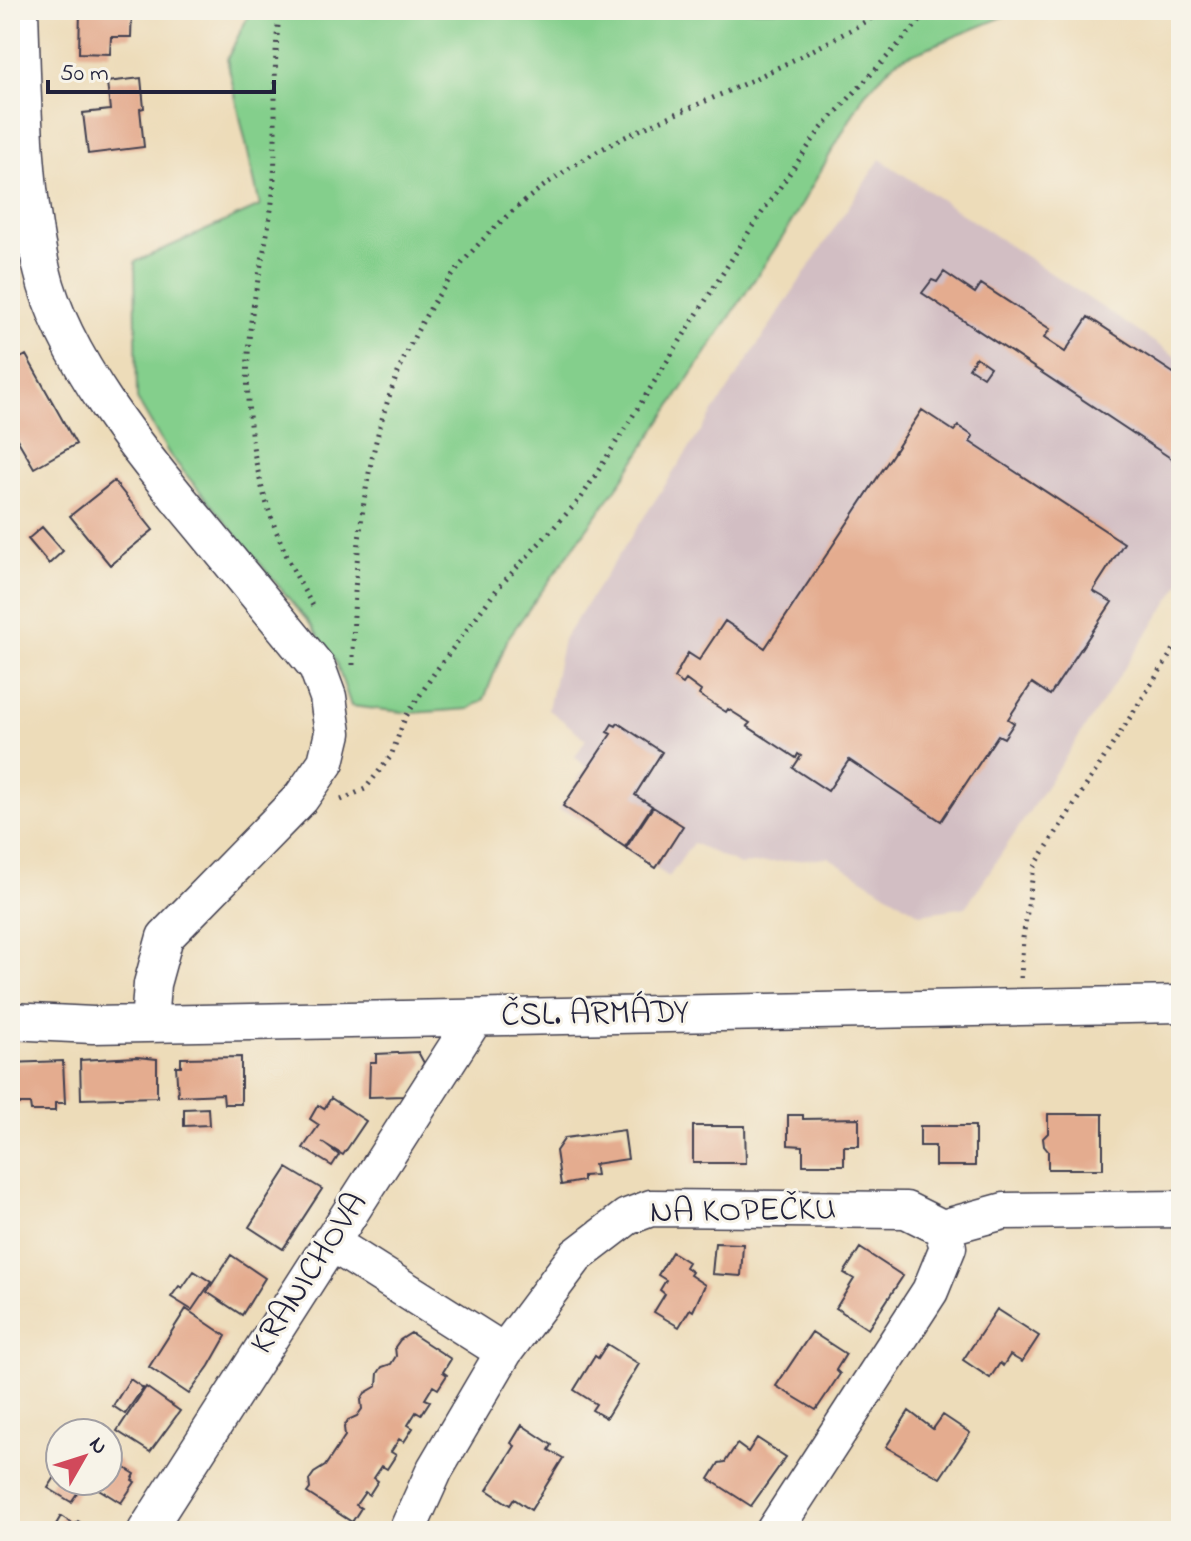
<svg xmlns="http://www.w3.org/2000/svg" width="1191" height="1541" viewBox="0 0 1191 1541" font-family="'Indie Flower',sans-serif">
  <rect width="100%" height="100%" fill="#f7f3e8"/>
  <filter id="ink" filterUnits="userSpaceOnUse"><feTurbulence type="fractalNoise" baseFrequency=".0125" numOctaves="2"/><feDisplacementMap in="SourceGraphic" scale="16" xChannelSelector="R" yChannelSelector="G"/><feConvolveMatrix kernelMatrix="1 2 1 2 8 2 1 2 1" color-interpolation-filters="sRGB"/></filter>
  <filter id="wash" filterUnits="userSpaceOnUse"><feTurbulence type="fractalNoise" baseFrequency=".006" numOctaves="4" result="noise"/><feDisplacementMap in="SourceGraphic" scale="32" xChannelSelector="R" yChannelSelector="G"/><feGaussianBlur stdDeviation="1.8" result="paint"/><feColorMatrix in="noise" values="0 0 0 0 0 0 0 0 0 0 0 0 0 0 0 0 0 1.4 0 .05"/><feComposite in="paint" operator="in"/></filter>
  <g filter="url(#wash)">
    <rect width="100%" height="100%" fill="#eddcb9"/>
    <path fill="#d2bec3" d="M 880,159 L 1181,360 L 1181,583 L 966,907 L 920,914 L 828,857 L 740,865 L 693,843 L 669,877 L 573,814 L 559,810 L 586,767 L 575,757 L 586,739 L 548,709 L 563,640 Z"/>
    <path fill="#84cf8c" stroke="#537864" stroke-width="2" d="M 251,10 L 1014,10 L 1008,15 L 897,60 L 865,93 L 784,235 L 622,480 L 508,638 L 484,699 L 469,709 L 411,713 L 351,706 L 336,662 L 311,625 L 169,454 L 137,399 L 135,262 L 260,206 L 227,59 Z"/>
    <g id="blocks">
      <path fill="#e4ac8f" d="M 80,10 L 132,10 L 131,37 L 111,37 L 110,54 L 79,53 Z
        M 141,78 L 144,108 L 140,109 L 144,147 L 88,154 L 83,113 L 110,110 L 107,82 Z
        M 944,272 L 975,293 L 981,284 L 1050,329 L 1044,338 L 1065,352 L 1088,317 L 1181,378 L 1181,465 L 922,293 L 932,280 L 937,282 Z
        M 26,355 L 76,444 L 34,468 L 10,427 L 10,364 Z
        M 976,357 L 990,367 L 983,377 L 969,368 Z
        M 922,410 L 954,431 L 958,426 L 973,436 L 970,442 L 1124,543 L 1093,591 L 1112,602 L 1050,695 L 1032,683 L 1008,719 L 1014,723 L 1004,738 L 998,735 L 941,821 L 849,760 L 828,791 L 793,768 L 801,756 L 798,754 L 796,758 L 747,726 L 750,723 L 728,709 L 726,712 L 699,695 L 701,691 L 686,680 L 683,684 L 674,678 L 688,653 L 699,660 L 725,621 L 765,648 Z
        M 114,481 L 153,530 L 110,565 L 70,516 Z
        M 42,527 L 63,551 L 49,564 L 28,539 Z
        M 618,723 L 662,752 L 635,795 L 652,806 L 625,847 L 563,806 L 611,734 L 607,732 L 612,724 L 616,726 Z
        M 653,807 L 683,826 L 656,868 L 626,848 Z
        M 418,1052 L 424,1063 L 404,1096 L 369,1097 L 370,1062 L 376,1062 L 376,1054 Z
        M 137,1057 L 157,1059 L 157,1097 L 81,1099 L 80,1060 Z
        M 241,1057 L 241,1104 L 224,1104 L 223,1094 L 178,1096 L 176,1066 L 181,1066 L 181,1058 Z
        M 63,1061 L 65,1103 L 55,1103 L 55,1111 L 31,1111 L 30,1104 L 10,1104 L 10,1063 Z
        M 331,1098 L 366,1121 L 343,1155 L 322,1142 L 339,1155 L 332,1166 L 303,1148 L 319,1125 L 310,1119 L 318,1105 L 324,1109 Z
        M 208,1108 L 209,1125 L 184,1126 L 184,1109 Z
        M 1048,1114 L 1103,1114 L 1103,1169 L 1048,1169 L 1048,1151 L 1044,1146 L 1043,1138 L 1048,1133 Z
        M 788,1115 L 803,1115 L 803,1119 L 859,1118 L 859,1146 L 844,1146 L 844,1165 L 803,1165 L 803,1146 L 788,1145 Z
        M 693,1126 L 745,1126 L 746,1163 L 693,1163 Z
        M 920,1126 L 975,1126 L 975,1166 L 935,1166 L 935,1146 L 920,1146 Z
        M 624,1130 L 628,1159 L 594,1164 L 596,1175 L 583,1176 L 583,1181 L 561,1185 L 556,1151 L 565,1138 Z
        M 287,1168 L 322,1189 L 283,1249 L 249,1227 Z
        M 715,1243 L 743,1244 L 741,1276 L 712,1274 Z
        M 860,1248 L 903,1276 L 868,1329 L 836,1308 L 854,1279 L 844,1273 Z
        M 672,1252 L 688,1262 L 685,1267 L 692,1272 L 690,1275 L 705,1285 L 693,1311 L 690,1309 L 679,1327 L 654,1312 L 665,1294 L 660,1290 L 666,1280 L 658,1275 Z
        M 231,1255 L 265,1278 L 242,1315 L 207,1292 Z
        M 194,1271 L 211,1282 L 192,1310 L 171,1297 L 179,1286 L 182,1288 Z
        M 186,1309 L 226,1336 L 209,1366 L 189,1394 L 149,1367 Z
        M 997,1309 L 1039,1336 L 1022,1362 L 1010,1355 L 1003,1366 L 1000,1363 L 990,1378 L 963,1360 Z
        M 812,1332 L 846,1354 L 836,1370 L 840,1374 L 816,1410 L 776,1386 Z
        M 411,1333 L 451,1359 L 443,1372 L 447,1375 L 438,1389 L 433,1386 L 425,1399 L 430,1401 L 421,1415 L 416,1412 L 408,1425 L 413,1428 L 404,1442 L 399,1439 L 391,1452 L 396,1455 L 387,1469 L 382,1466 L 374,1478 L 378,1481 L 369,1495 L 365,1492 L 356,1505 L 361,1508 L 352,1522 L 307,1493 L 310,1489 L 309,1480 L 314,1473 L 325,1466 L 345,1436 L 344,1427 L 348,1420 L 357,1416 L 362,1409 L 361,1400 L 365,1393 L 377,1386 L 378,1373 L 382,1367 L 391,1364 L 396,1356 L 395,1347 L 400,1340 Z
        M 607,1344 L 639,1364 L 606,1418 L 592,1410 L 596,1404 L 574,1390 L 595,1356 L 598,1358 Z
        M 130,1379 L 143,1388 L 125,1414 L 113,1406 Z
        M 146,1387 L 180,1411 L 150,1452 L 117,1431 Z
        M 909,1411 L 933,1429 L 943,1415 L 970,1433 L 940,1478 L 886,1447 Z
        M 522,1425 L 552,1445 L 549,1450 L 563,1458 L 531,1510 L 514,1499 L 510,1505 L 487,1490 L 515,1446 L 511,1443 Z
        M 757,1438 L 786,1457 L 751,1506 L 709,1479 L 719,1463 L 725,1462 L 737,1444 L 748,1452 Z
        M 112,1459 L 119,1460 L 122,1466 L 135,1474 L 132,1480 L 135,1482 L 121,1503 L 86,1481 L 108,1481 L 108,1463 Z
        M 57,1474 L 60,1481 L 69,1481 L 80,1489 L 71,1502 L 48,1488 Z
        M 61,1516 L 75,1525 L 78,1521 L 90,1529 L 88,1531 L 52,1531 Z"/>
    </g>
  </g>
  <g filter="url(#ink)">
    <use href="#blocks" fill-opacity="0" stroke="#403e4e" stroke-width="2"/>
    <g fill="none" stroke-linecap="round" stroke-linejoin="round">
      <g stroke="#403e4e" stroke-width="39">
        <path id="street" d="M 20,10 C 23,97 23,185 42,270 C 62,358 144,458 201,526 C 240,573 278,620 317,667 L 328,697 L 333,733 L 326,762 L 301,798 L 165,937 L 152,984 L 149,1024
          M 10,1021 L 93,1025 L 1181,1004
          M 942,1228 L 1004,1211 L 1181,1209
          M 330,1242 L 504,1352
          M 146,1531 L 475,1018
          M 407,1531 L 435,1469 L 504,1352 L 576,1256 L 627,1217 L 651,1208 L 906,1210 L 942,1228 L 948,1247 L 930,1291 L 774,1531"/>
      </g>
      <path stroke="#403e4e" stroke-width="5" stroke-dasharray="2 6" stroke-linecap="butt" d="M 280,10 C 271,70 278,133 273,193 C 269,234 258,273 252,314 C 237,419 259,515 313,606
        M 353,665 C 354,453 391,275 586,158 C 638,127 696,107 750,81 C 796,59 842,36 885,10
        M 341,800 L 365,789 L 391,756 L 405,718 L 435,672 L 498,588 L 581,498 L 752,227 L 820,130 L 930,10
        M 1021,978 L 1023,938 L 1034,867 L 1181,638"/>
      <use href="#street" stroke="#fff" stroke-width="36"/>
    </g>
  </g>
  <g text-anchor="middle" dominant-baseline="central" stroke-width="6" stroke-linejoin="round" paint-order="stroke">
    <g font-size="34" fill="#22223b" stroke="#f7f3e8">
      <text transform="translate(595 1015) rotate(-1)">ČSL. ARMÁDY</text>
      <text transform="translate(743 1212) rotate(-1)">NA KOPEČKU</text>
      <text transform="translate(310 1274) rotate(-57)">KRANICHOVA</text>
    </g>
  </g>
  <rect width="1191" height="1541" fill="none" stroke="#f7f3e8" stroke-width="40"/>
  <g transform="translate(84 1457) rotate(51)"><circle r="38" fill="#f7f3e8" stroke="#a29fa3" stroke-width="2"/>
  <path d="M0-6L14 30L0 20L-14 30Z" fill="#d1495b"/>
  <text y="-12" font-size="22" font-weight="bold" text-anchor="middle" fill="#22223b">N</text>
  </g>
  <path d="M48 80v12h226v-12" fill="none" stroke="#22223b" stroke-width="4"/>
  <text x="60" y="80" font-size="24" fill="#22223b" stroke="#f7f3e8" stroke-width="6" paint-order="stroke">50 m</text>
</svg>
